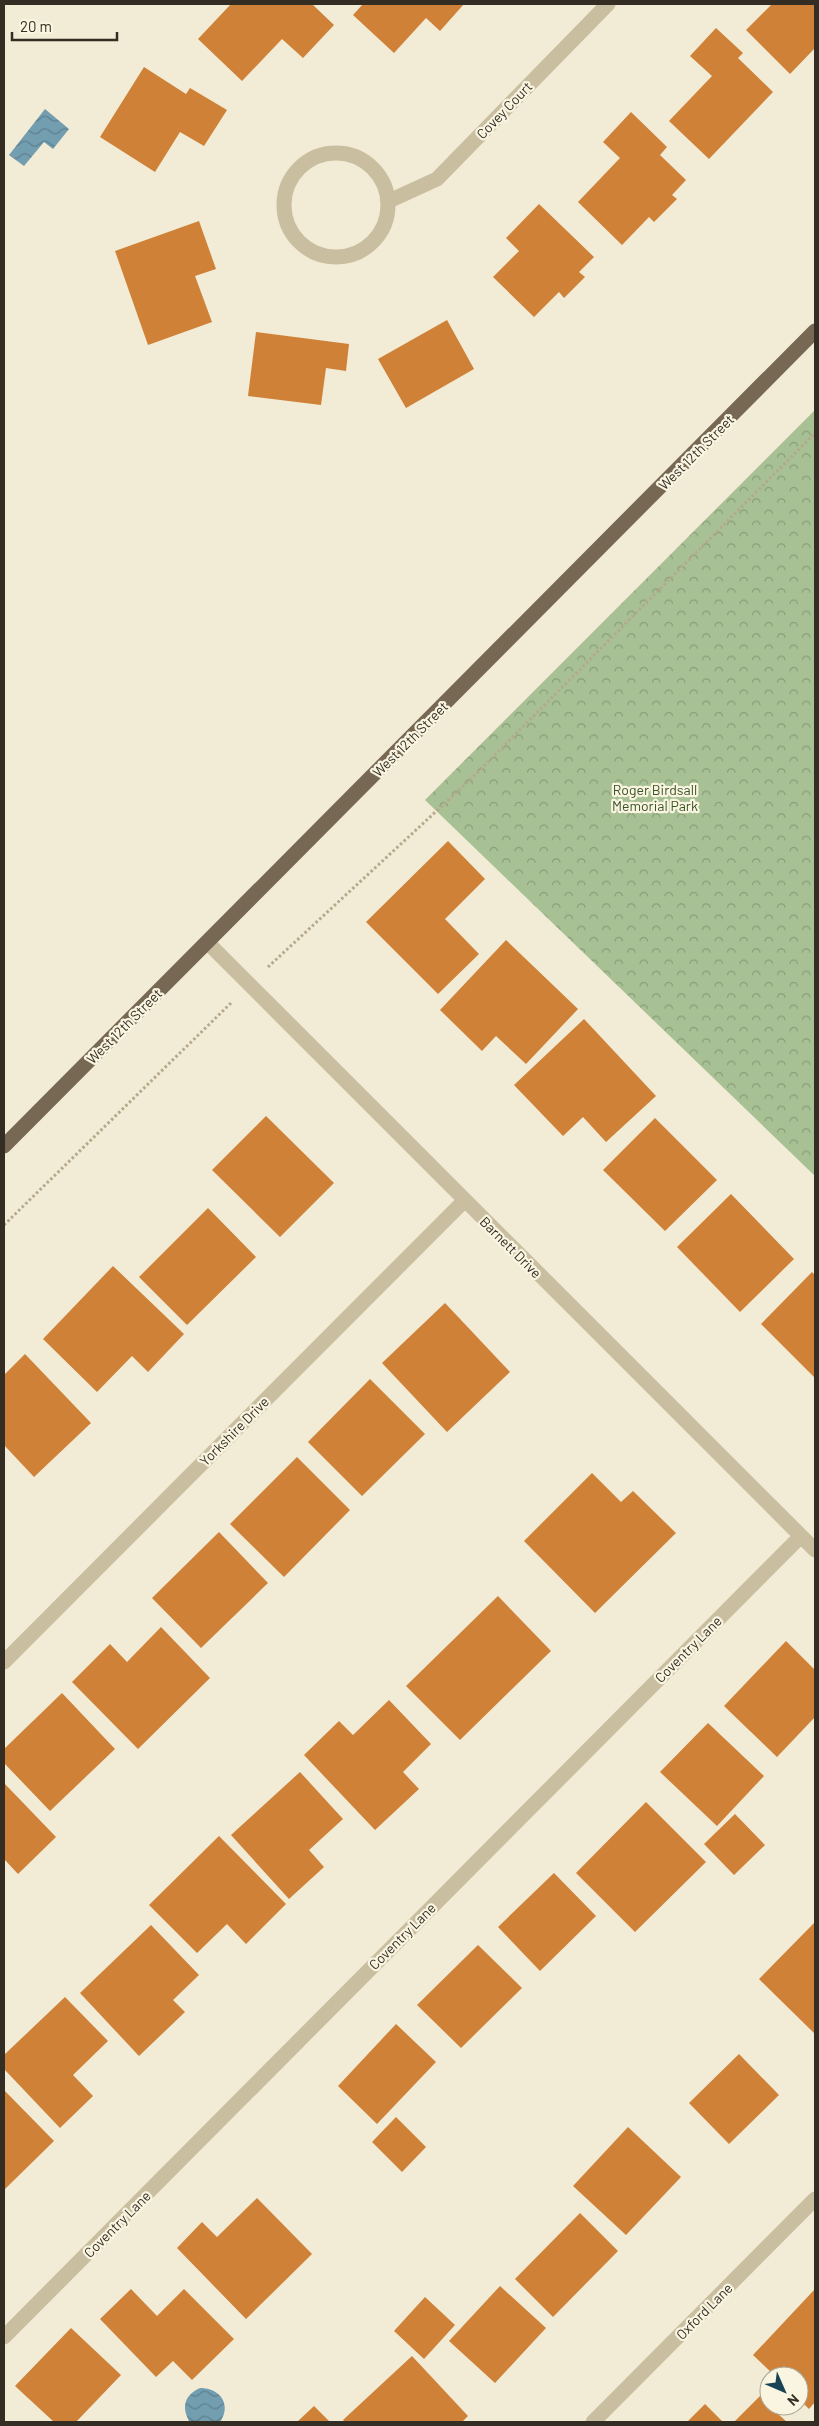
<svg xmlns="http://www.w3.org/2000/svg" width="819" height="2426" viewBox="0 0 819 2426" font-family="Barlow,sans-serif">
  <defs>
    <pattern id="park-crowns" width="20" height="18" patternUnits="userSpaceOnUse" patternTransform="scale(1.25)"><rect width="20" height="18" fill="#a7c194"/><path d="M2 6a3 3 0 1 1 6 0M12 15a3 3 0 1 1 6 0" fill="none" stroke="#899d79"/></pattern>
    <pattern id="water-waves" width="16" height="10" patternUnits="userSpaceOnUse" patternTransform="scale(1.25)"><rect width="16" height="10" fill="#729eb0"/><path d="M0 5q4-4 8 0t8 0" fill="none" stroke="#5e818f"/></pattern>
  </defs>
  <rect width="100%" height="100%" fill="#f2ebd5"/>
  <path fill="url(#park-crowns)" d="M 815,410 L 815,1176 L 425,800 Z"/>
  <path fill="url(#water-waves)" d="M 45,109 L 69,129 L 53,149 L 44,142 L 24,166 L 9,155 Z
    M 200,2388 C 220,2388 232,2404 220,2422 L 189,2421 C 181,2406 185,2395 200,2388 Z"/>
  <path fill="#ce8137" d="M 231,4 L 312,4 L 334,25 L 303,58 L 282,39 L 242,81 L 198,39 Z
    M 363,4 L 464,4 L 440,31 L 426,18 L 394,53 L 353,15 Z
    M 772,4 L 815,4 L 815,48 L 790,74 L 746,30 Z
    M 716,28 L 743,53 L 738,58 L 773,92 L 709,159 L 669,121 L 712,76 L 690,56 Z
    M 144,67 L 186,94 L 190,88 L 227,110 L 204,146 L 180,132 L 155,172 L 100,137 Z
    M 631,112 L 667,147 L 660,155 L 686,180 L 672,195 L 677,199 L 654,222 L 649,217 L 622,245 L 578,202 L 620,158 L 603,142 Z
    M 539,204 L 594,257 L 579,272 L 585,277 L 564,298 L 559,292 L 534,317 L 493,277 L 519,251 L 506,238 Z
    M 199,221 L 216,269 L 195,276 L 212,322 L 148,345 L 115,251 Z
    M 447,320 L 474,369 L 406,408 L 378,359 Z
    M 256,332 L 349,344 L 346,371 L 326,368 L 321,405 L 248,396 Z
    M 448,841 L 485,879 L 445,919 L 479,954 L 438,994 L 366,922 Z
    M 506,940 L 578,1009 L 526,1064 L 496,1036 L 482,1051 L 440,1010 Z
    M 584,1019 L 656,1096 L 606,1142 L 583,1117 L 563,1136 L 514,1085 Z
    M 266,1116 L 334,1183 L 280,1237 L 212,1170 Z
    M 655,1118 L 717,1180 L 665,1231 L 603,1170 Z
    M 731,1194 L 794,1259 L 740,1312 L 677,1247 Z
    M 208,1208 L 256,1257 L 187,1325 L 139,1277 Z
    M 113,1266 L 184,1334 L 148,1372 L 132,1356 L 97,1392 L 43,1339 Z
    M 812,1272 L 815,1275 L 815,1378 L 761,1324 Z
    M 445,1303 L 510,1372 L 447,1432 L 382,1363 Z
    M 25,1354 L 91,1423 L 34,1477 L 4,1445 L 4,1375 Z
    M 370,1379 L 425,1434 L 362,1496 L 308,1442 Z
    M 297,1457 L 350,1510 L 284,1577 L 230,1524 Z
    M 592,1473 L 621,1502 L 633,1491 L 676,1533 L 595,1613 L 524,1541 Z
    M 219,1532 L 268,1583 L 201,1648 L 152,1598 Z
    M 498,1596 L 551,1651 L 460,1740 L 406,1686 Z
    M 161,1627 L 210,1678 L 138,1749 L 72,1682 L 110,1644 L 127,1662 Z
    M 786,1641 L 815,1670 L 815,1717 L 777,1757 L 724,1706 Z
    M 62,1693 L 115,1749 L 50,1811 L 4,1763 L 4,1749 Z
    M 389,1700 L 431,1744 L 403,1772 L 419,1789 L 375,1830 L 304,1755 L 339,1721 L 353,1735 Z
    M 708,1723 L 764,1776 L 717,1826 L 660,1772 Z
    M 300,1772 L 343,1819 L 309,1850 L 324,1867 L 289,1899 L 231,1835 Z
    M 4,1783 L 56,1837 L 18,1874 L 4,1859 Z
    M 646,1802 L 706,1862 L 635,1932 L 576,1873 Z
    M 735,1814 L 765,1845 L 734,1875 L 704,1844 Z
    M 219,1836 L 286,1904 L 246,1944 L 227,1924 L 197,1953 L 149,1905 Z
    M 554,1873 L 596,1916 L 540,1971 L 498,1927 Z
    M 815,1922 L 815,2034 L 759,1979 Z
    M 151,1925 L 199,1975 L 173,2000 L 185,2012 L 139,2056 L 80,1993 Z
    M 478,1945 L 522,1988 L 461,2048 L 417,2005 Z
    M 65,1997 L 108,2041 L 73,2075 L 93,2096 L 60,2128 L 4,2069 L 4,2055 Z
    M 396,2024 L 436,2062 L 377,2124 L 338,2086 Z
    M 739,2054 L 779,2095 L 729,2144 L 689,2103 Z
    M 4,2090 L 54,2141 L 4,2190 Z
    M 396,2117 L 426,2147 L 402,2172 L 372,2142 Z
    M 628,2127 L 681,2177 L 626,2235 L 573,2186 Z
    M 257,2198 L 312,2254 L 246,2319 L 177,2248 L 202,2222 L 217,2237 Z
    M 580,2213 L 618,2251 L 553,2317 L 515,2279 Z
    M 500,2286 L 546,2328 L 495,2383 L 449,2341 Z
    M 131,2289 L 157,2316 L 184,2289 L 234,2339 L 192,2380 L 173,2361 L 156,2377 L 100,2319 Z
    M 815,2289 L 815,2402 L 809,2409 L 799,2399 L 799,2376 L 775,2376 L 753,2355 Z
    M 425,2297 L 455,2325 L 424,2359 L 394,2331 Z
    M 71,2328 L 121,2375 L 76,2422 L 54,2422 L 15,2386 Z
    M 412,2356 L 468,2416 L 462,2422 L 345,2422 L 343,2420 Z
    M 761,2395 L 769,2406 L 787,2422 L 734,2422 Z
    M 705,2404 L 723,2422 L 687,2422 Z
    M 314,2406 L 330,2422 L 297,2422 Z"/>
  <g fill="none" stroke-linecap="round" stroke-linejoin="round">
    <path stroke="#b6a88b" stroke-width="3" stroke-dasharray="2.5 2.5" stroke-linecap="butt" d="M 268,967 L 470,780 L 815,433
      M 4,1225 L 231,1003"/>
    <path stroke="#cabea1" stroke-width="15" d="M284 205a52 52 0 1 1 104 0a52 52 0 1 1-104 0Z
      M 389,201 L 437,179 L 608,4
      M 208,943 L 815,1550
      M 4,1662 L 464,1201
      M 4,2337 L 801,1536
      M 593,2422 L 815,2199"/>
    <path stroke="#776854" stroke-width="15" d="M 4,1146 L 815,331"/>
  </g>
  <g text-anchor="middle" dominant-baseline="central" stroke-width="4.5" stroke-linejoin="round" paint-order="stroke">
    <g font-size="14" fill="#342d24" stroke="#faf5e1">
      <text transform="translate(504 110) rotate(-46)">Covey Court</text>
      <text transform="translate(696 452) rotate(-45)">West 12th Street</text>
      <text transform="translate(410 739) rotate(-45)">West 12th Street</text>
      <text transform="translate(124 1026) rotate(-45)">West 12th Street</text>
      <text transform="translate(511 1247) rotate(45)">Barnett Drive</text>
      <text transform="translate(234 1431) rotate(-45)">Yorkshire Drive</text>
      <text transform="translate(688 1649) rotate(-45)">Coventry Lane</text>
      <text transform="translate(402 1936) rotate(-45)">Coventry Lane</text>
      <text transform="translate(117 2224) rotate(-45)">Coventry Lane</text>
      <text transform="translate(704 2311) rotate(-45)">Oxford Lane</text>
    </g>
    <g font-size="14" fill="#385326" stroke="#faf5e1">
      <text x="655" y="789">Roger Birdsall<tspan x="655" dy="16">Memorial Park</tspan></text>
    </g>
  </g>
  <rect width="819" height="2426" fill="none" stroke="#342d24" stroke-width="10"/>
  <g transform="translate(784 2391) rotate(135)"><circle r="24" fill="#faf5e1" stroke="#aba595"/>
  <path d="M0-4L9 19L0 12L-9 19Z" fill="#184357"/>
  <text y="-8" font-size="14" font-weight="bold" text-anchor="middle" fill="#342d24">N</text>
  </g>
  <path d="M12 32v8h105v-8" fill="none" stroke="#342d24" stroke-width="2.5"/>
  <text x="20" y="32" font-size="15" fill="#342d24" stroke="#faf5e1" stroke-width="4" paint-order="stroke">20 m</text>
</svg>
